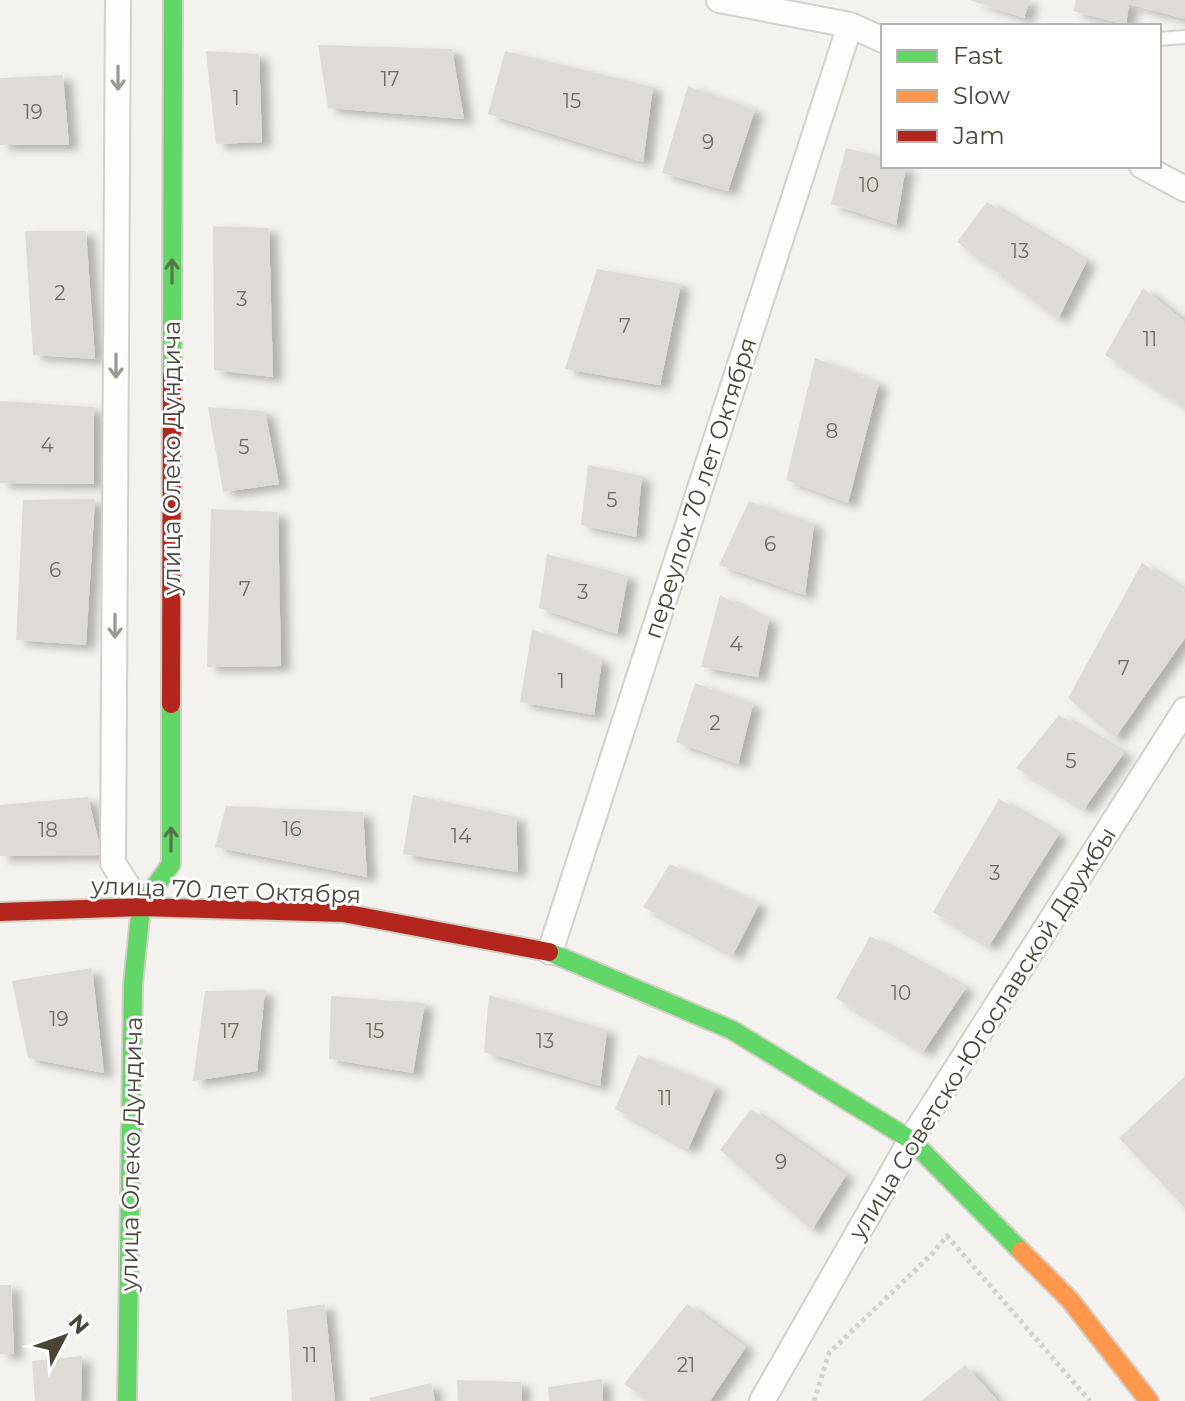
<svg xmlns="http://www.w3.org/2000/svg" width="1185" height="1401" viewBox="0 0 1185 1401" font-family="Montserrat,sans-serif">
  <defs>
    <filter id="shadow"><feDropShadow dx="9" dy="5" stdDeviation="4" flood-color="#0004"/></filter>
  </defs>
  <rect width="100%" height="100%" fill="#f4f2ee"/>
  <path fill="#dedbd6" filter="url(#shadow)" d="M 969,0 L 1030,0 L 1024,18 Z
    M 1076,0 L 1185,0 L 1185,19 L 1129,4 L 1126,25 L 1073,11 Z
    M 318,45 L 452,49 L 464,119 L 328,108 Z
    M 206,51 L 259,54 L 262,142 L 216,144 Z
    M 505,51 L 653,87 L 643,162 L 488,114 Z
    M 63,75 L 69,145 L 0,145 L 0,78 Z
    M 688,86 L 755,110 L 728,191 L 662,173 Z
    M 846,148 L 883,157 L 883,166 L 906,166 L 896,225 L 831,204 Z
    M 987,202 L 1087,261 L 1058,319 L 957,242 Z
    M 213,226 L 269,228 L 273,377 L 214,370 Z
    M 25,231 L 86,231 L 95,359 L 33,355 Z
    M 597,269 L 681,284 L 660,385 L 565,369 Z
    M 1143,288 L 1185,322 L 1185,407 L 1105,355 Z
    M 815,358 L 879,383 L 848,503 L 786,480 Z
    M 0,401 L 94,407 L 94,484 L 0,483 Z
    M 208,407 L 265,411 L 279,484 L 223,492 Z
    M 588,465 L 642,476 L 636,537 L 581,525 Z
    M 95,499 L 86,645 L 16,640 L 23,500 Z
    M 749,501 L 814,524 L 805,595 L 719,565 Z
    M 211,509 L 278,512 L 281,666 L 207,667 Z
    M 547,554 L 628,576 L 617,634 L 539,608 Z
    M 1142,563 L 1185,590 L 1185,638 L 1115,738 L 1068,698 Z
    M 720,595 L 769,620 L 758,677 L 701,667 Z
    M 532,629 L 602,660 L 594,715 L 520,702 Z
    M 695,683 L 753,704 L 738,764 L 676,742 Z
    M 1059,715 L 1124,753 L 1084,809 L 1016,768 Z
    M 413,795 L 516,817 L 518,872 L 403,854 Z
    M 88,797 L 102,855 L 0,856 L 0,805 Z
    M 999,799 L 1059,834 L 989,946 L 933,912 Z
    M 226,806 L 363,812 L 367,877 L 215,847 Z
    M 670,864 L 759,904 L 733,955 L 643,907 Z
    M 870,936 L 966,988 L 923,1052 L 836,998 Z
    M 92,968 L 104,1073 L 28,1058 L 12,981 Z
    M 265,990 L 257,1071 L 193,1081 L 205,991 Z
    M 489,995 L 607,1030 L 600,1086 L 484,1052 Z
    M 331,996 L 425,1003 L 413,1073 L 329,1059 Z
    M 638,1055 L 716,1087 L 688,1149 L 615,1109 Z
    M 1185,1076 L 1185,1208 L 1119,1138 Z
    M 751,1109 L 846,1175 L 812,1230 L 720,1150 Z
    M 0,1285 L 11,1285 L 14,1354 L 0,1354 Z
    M 325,1304 L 335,1401 L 292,1401 L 287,1310 Z
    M 687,1304 L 746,1347 L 710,1401 L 650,1401 L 624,1384 Z
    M 82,1356 L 81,1401 L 35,1401 L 32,1361 Z
    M 965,1365 L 998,1401 L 921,1401 Z
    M 602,1379 L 603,1401 L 549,1401 L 548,1387 Z
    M 457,1380 L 521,1382 L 522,1401 L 458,1401 Z
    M 431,1383 L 435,1401 L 370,1401 L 369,1398 Z"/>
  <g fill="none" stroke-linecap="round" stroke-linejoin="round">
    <g stroke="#d2d0cb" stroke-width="16">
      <path id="lane" d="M 1159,39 L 1185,37"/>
    </g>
    <g stroke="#d2d0cb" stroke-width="28">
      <path id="street" d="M 118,0 L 113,863 L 141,907
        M 719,0 L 850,25 L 883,40
        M 1142,166 L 1185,189
        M 550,952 L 850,25
        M 762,1401 L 911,1140 L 1185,710"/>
    </g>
    <g stroke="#d3cfc5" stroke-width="22">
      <path id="fast" d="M 172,376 L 173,0
        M 549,952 L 732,1030 L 911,1140 L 1021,1251
        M 127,1401 L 133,984 L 141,907 L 171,864 L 171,704"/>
    </g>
    <g stroke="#d3cfc5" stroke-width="22">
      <path id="slow" d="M 1021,1251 L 1070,1300 L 1149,1401"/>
    </g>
    <g stroke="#d3cfc5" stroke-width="22">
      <path id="jam" d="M 171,704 L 172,376
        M 0,912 L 141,907 L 343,913 L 549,952"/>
    </g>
    <path stroke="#d3d2cc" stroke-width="5" stroke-dasharray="4 4" stroke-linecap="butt" d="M 814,1401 L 829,1353 L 931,1255 L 947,1236 L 1090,1401"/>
    <use href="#lane" stroke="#fdfdfc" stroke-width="12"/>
    <use href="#street" stroke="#fdfdfc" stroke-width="24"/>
    <use href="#fast" stroke="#63d668" stroke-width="18"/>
    <use href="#slow" stroke="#ff974d" stroke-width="18"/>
    <use href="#jam" stroke="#b3261e" stroke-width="18"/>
  </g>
  <defs><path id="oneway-shaft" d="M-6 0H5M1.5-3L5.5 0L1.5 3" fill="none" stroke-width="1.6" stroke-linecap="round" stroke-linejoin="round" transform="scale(2)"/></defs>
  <g stroke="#9b9791">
    <use href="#oneway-shaft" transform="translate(118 78) rotate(90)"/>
    <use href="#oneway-shaft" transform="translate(116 366) rotate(90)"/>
    <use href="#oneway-shaft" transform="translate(115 626) rotate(90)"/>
  </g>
  <g stroke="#537749">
    <use href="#oneway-shaft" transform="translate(172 271) rotate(-90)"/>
    <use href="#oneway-shaft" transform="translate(171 839) rotate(-90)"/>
  </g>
  <g text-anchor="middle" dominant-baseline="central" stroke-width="6" stroke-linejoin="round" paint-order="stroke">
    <g font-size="20" fill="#706a61">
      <text x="390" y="79">17</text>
      <text x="236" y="98">1</text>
      <text x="572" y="101">15</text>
      <text x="33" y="112">19</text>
      <text x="708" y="142">9</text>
      <text x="869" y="185">10</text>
      <text x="1020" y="251">13</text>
      <text x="60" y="293">2</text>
      <text x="242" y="299">3</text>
      <text x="625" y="326">7</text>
      <text x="1150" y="339">11</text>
      <text x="832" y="431">8</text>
      <text x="47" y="445">4</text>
      <text x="244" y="447">5</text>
      <text x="612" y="500">5</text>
      <text x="770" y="544">6</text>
      <text x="55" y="570">6</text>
      <text x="245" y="589">7</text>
      <text x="583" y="592">3</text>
      <text x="736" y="644">4</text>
      <text x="1124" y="668">7</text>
      <text x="561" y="681">1</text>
      <text x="715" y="723">2</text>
      <text x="1071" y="761">5</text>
      <text x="292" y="829">16</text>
      <text x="48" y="830">18</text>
      <text x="461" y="836">14</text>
      <text x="995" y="873">3</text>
      <text x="901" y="993">10</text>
      <text x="59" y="1019">19</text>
      <text x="230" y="1031">17</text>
      <text x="375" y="1031">15</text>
      <text x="545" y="1041">13</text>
      <text x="665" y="1098">11</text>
      <text x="781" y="1162">9</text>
      <text x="310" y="1355">11</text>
      <text x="686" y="1365">21</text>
    </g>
    <g font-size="24" fill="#4b4439" stroke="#fff">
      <text transform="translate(171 458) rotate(-90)">улица Олеко Дундича</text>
      <text transform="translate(700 488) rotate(-72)">переулок 70 лет Октября</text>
      <text transform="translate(226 890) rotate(2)">улица 70 лет Октября</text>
      <text transform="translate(982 1033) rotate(-58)">улица Советско-Югославской Дружбы</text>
      <text transform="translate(131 1154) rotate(-89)">улица Олеко Дундича</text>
    </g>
  </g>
  <rect x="881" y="24" width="280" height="144" fill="#ffffff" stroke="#b7b4b0" stroke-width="2"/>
  <rect x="897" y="50" width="40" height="12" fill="#63d668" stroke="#b7b4b0" stroke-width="2"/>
  <text x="953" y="64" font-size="24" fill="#4b4439">Fast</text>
  <rect x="897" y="90" width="40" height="12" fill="#ff974d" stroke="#b7b4b0" stroke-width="2"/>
  <text x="953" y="104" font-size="24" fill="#4b4439">Slow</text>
  <rect x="897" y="130" width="40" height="12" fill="#b3261e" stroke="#b7b4b0" stroke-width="2"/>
  <text x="953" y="144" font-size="24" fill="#4b4439">Jam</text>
  <g transform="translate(64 1337) rotate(49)" stroke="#ffffff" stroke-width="6" paint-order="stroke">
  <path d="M0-6L14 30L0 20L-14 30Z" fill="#4b4439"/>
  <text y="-12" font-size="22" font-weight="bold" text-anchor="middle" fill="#4b4439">N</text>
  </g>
</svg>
